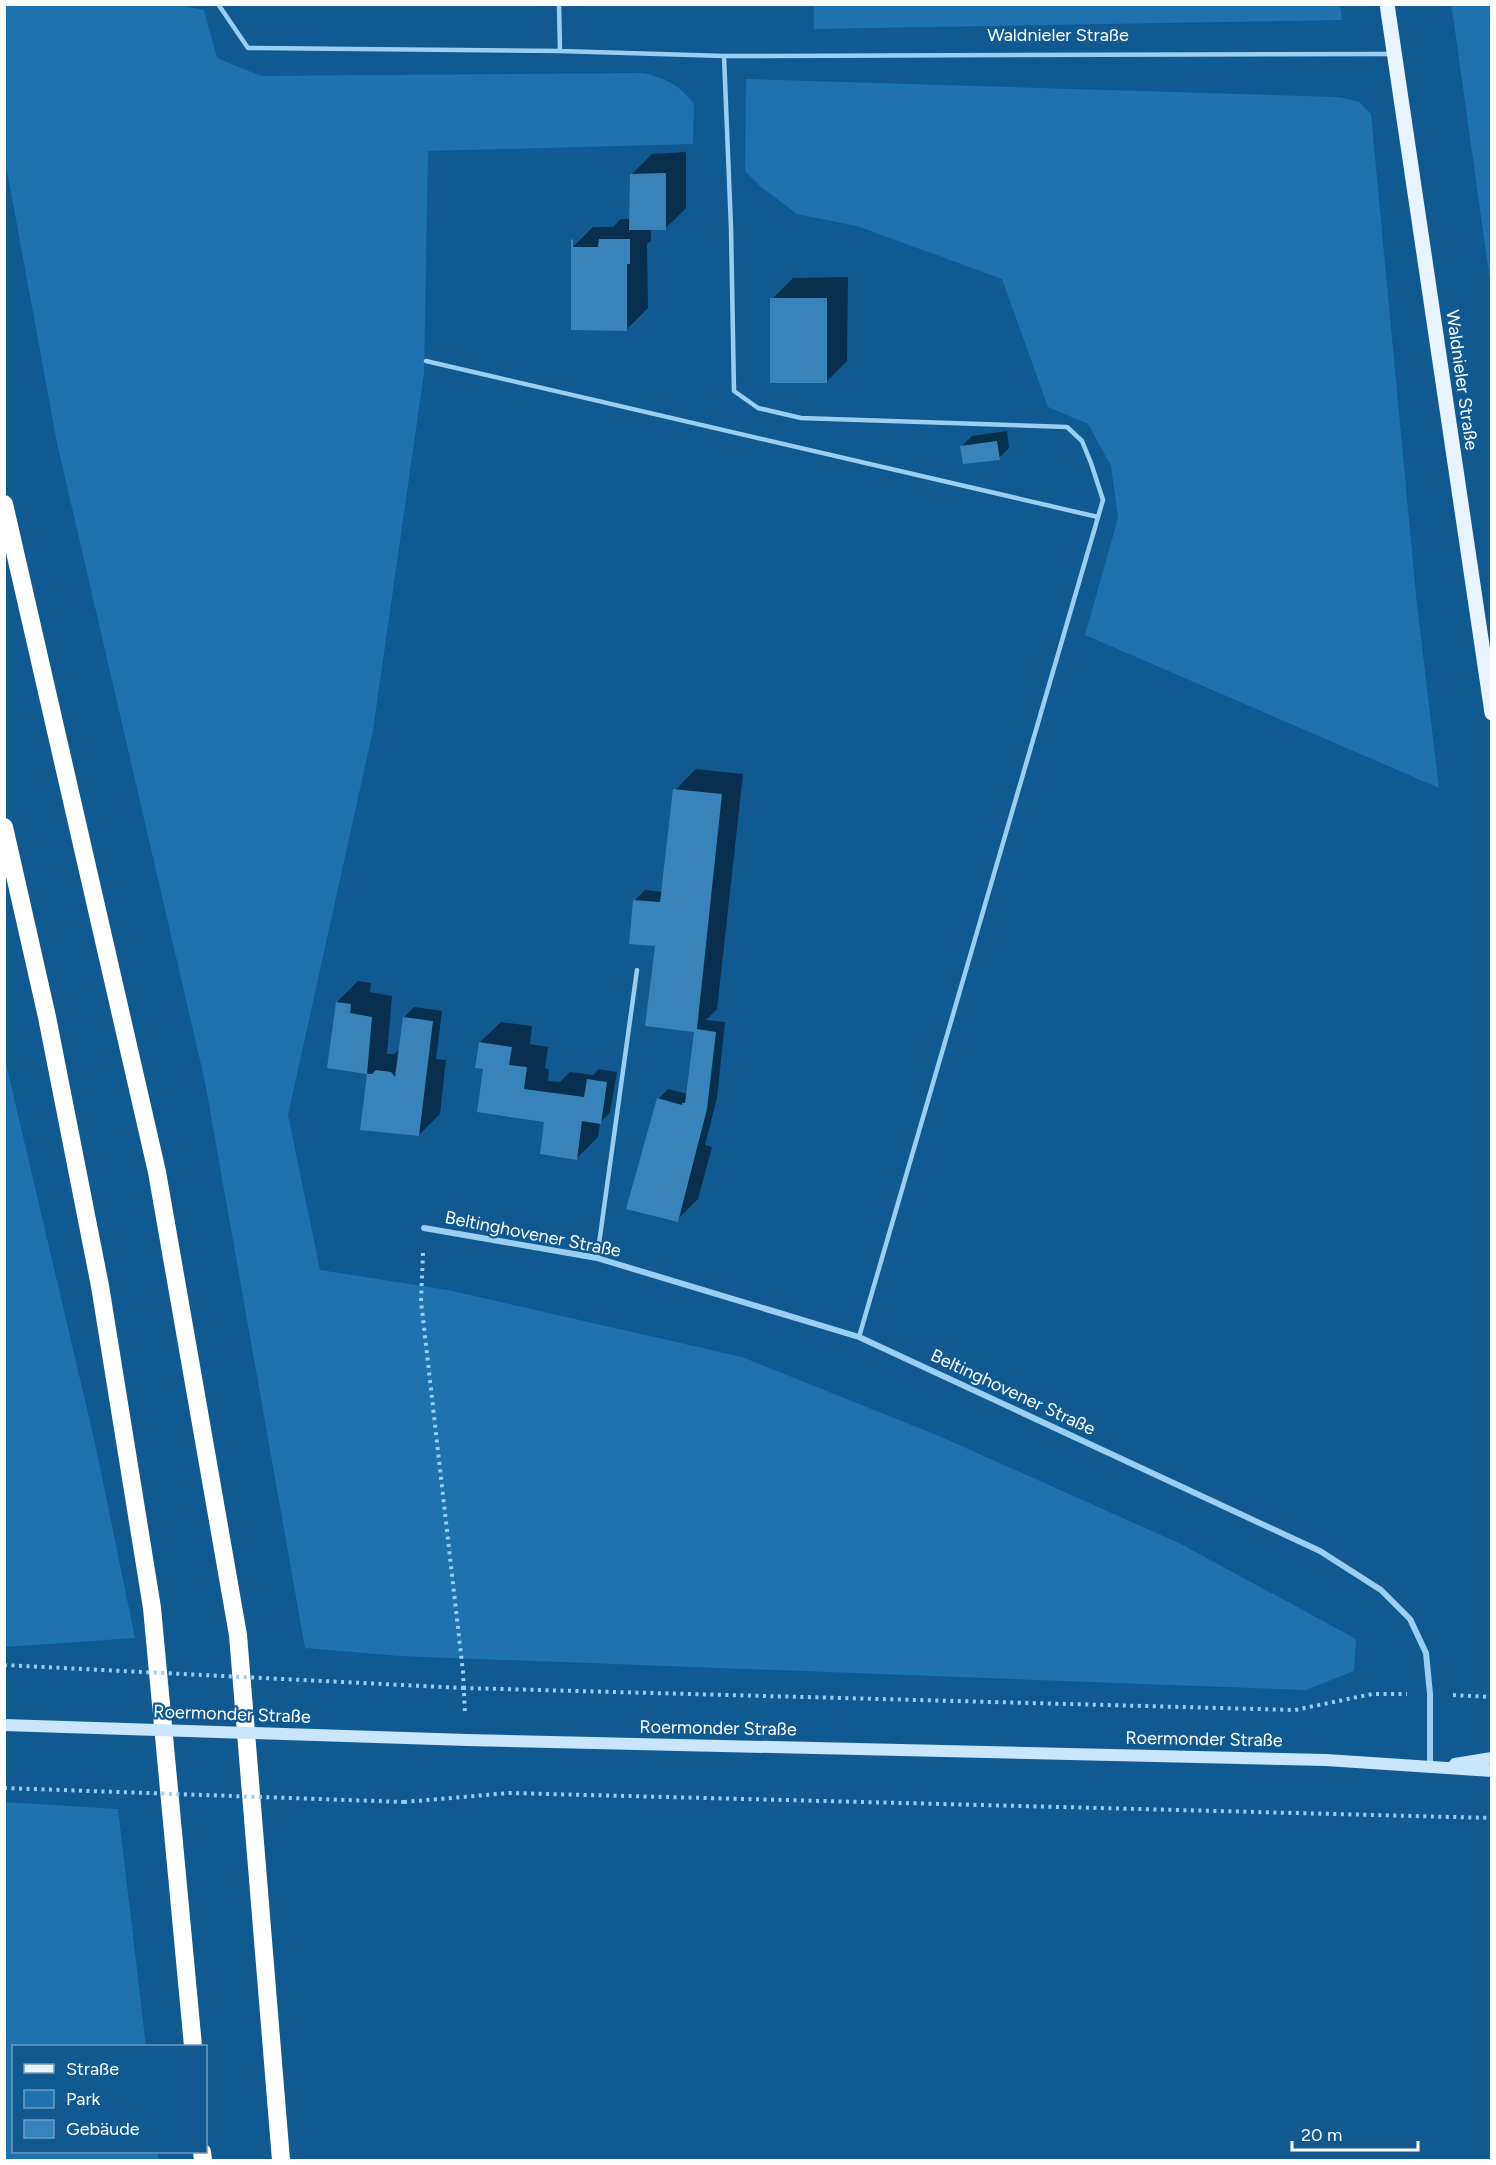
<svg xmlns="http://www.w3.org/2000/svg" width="1496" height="2165" viewBox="0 0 1496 2165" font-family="Figtree,sans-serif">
  <rect width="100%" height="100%" fill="#105991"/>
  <path fill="#1e72ae" d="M 175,4 L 204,10 L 217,58 L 261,76 L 644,73 C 668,80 678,84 694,104 L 693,144 L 428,151 L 424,373 L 373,730 L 288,1115 L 320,1270 L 448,1290 L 742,1357 L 939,1436 L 1181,1544 L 1356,1639 L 1354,1671 L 1306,1690 L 399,1656 L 305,1648 L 205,1082 L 57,443 L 5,160 L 4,5 Z
    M 1340,5 L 1342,20 L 814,29 L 814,5 Z
    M 1451,5 L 1491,5 L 1491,288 L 1452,9 Z
    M 746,79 L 1339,97 L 1359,102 L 1371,114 L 1417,605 L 1439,788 L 1085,635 L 1118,518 L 1111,466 L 1088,424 L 1048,407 L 1002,279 L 857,226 L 797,214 L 760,186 L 745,171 Z
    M 4,1055 L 95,1443 L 135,1638 L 5,1647 Z
    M 4,1802 L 118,1809 L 146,2046 L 14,2046 L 14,2152 L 158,2152 L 159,2160 L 5,2160 Z"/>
  <path fill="#0007" d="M 686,152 L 686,208 L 665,229 L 651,229 L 651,241 L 647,244 L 648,308 L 627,329 L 572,248 L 593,227 L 613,227 L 621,219 L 631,219 L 631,175 L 652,154 Z
    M 848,277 L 847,361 L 826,382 L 772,299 L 793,278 Z
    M 1007,431 L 1009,448 L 999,458 L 962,446 L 972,436 Z
    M 696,769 L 743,774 L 717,1009 L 706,1020 L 725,1022 L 717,1098 L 705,1145 L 712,1147 L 698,1199 L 677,1220 L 658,1099 L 668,1089 L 688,1094 L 695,1032 L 657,942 L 635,900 L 645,890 L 663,892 L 675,790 Z
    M 358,981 L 371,983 L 370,992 L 392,996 L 387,1054 L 394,1054 L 399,1050 L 404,1017 L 414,1007 L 442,1011 L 436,1059 L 446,1060 L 440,1114 L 419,1135 L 362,1129 L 368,1073 L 328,1067 L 337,1002 Z
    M 501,1022 L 532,1026 L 530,1044 L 548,1047 L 545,1068 L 549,1069 L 548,1081 L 560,1082 L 570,1072 L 593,1075 L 599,1069 L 617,1072 L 610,1112 L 600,1123 L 598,1137 L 577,1158 L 546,1117 L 485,1068 L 480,1042 Z"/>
  <path fill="#3883ba" d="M 666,173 L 666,230 L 629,230 L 630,174 Z
    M 573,239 L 573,247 L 598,247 L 599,239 L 630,239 L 630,264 L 627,264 L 627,331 L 571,330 L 571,240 Z
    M 770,298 L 827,298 L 827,383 L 770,383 Z
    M 997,441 L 1000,460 L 963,464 L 960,446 Z
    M 673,789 L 722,794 L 697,1029 L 716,1032 L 707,1109 L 678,1222 L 626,1209 L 657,1098 L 682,1105 L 682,1103 L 685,1103 L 694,1032 L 645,1026 L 655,946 L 629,944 L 633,900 L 660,902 Z
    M 336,1002 L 351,1004 L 350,1013 L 372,1017 L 367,1074 L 327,1068 Z
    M 403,1017 L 433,1021 L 419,1136 L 360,1130 L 367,1074 L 372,1074 L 376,1070 L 391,1072 L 395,1077 Z
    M 479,1042 L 512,1047 L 509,1065 L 527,1067 L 524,1089 L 584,1097 L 587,1079 L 607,1082 L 601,1124 L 582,1121 L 577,1160 L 540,1154 L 544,1122 L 477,1112 L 483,1069 L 475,1068 Z"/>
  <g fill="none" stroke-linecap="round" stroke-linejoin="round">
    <path stroke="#9bcef3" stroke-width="4" stroke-dasharray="3 4.5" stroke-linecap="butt" d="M 423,1253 L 421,1301 L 463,1672 L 465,1714
      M 463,1688 L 1295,1710 L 1372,1694 L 1407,1694
      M 1453,1695 L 1492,1697
      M 404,1802 L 509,1793 L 1492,1818"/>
    <path stroke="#9bcef3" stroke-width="4.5" d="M 218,4 L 248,48 L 560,51 L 724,56 L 1390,54
      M 559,4 L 560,51
      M 724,56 L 731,228 L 734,391 L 758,408 L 801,418 L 1067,427 L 1082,441 L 1091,463 L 1103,500 L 859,1337
      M 426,361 L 1098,517
      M 597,1258 L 637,970"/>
    <path stroke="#9bcef3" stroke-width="6" d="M 424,1228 L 597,1258 L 859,1337 L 1320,1551 L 1381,1590 L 1410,1619 L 1426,1653 L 1430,1694 L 1430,1768"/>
    <path stroke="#cae6fd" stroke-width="12" d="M 467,1740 L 1326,1760 L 1492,1771
      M 1455,1764 L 1492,1758"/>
    <path stroke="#e7f3ff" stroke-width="15" d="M 1387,4 L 1492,713"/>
    <path stroke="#fff" stroke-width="18" d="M 4,504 L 157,1172 L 238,1635 L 281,2160
      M 4,827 L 47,1017 L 100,1286 L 152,1608 L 193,2046
      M 202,2152 L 203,2160"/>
    <path stroke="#9bcef3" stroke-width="4" stroke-dasharray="3 4.5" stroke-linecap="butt" d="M 4,1665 L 463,1688
      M 4,1788 L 404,1802"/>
    <path stroke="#cae6fd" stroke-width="12" d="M 4,1725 L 467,1740"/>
  </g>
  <g text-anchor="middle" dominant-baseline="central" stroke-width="4.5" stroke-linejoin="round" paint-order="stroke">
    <g font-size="18" fill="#fff" stroke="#105991">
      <text x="1058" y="35">Waldnieler Straße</text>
      <text transform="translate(1462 380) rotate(82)">Waldnieler Straße</text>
      <text transform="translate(533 1234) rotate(11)">Beltinghovener Straße</text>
      <text transform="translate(1013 1392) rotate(25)">Beltinghovener Straße</text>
      <text transform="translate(232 1714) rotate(2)">Roermonder Straße</text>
      <text transform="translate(718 1728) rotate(1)">Roermonder Straße</text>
      <text transform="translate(1204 1739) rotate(1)">Roermonder Straße</text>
    </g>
  </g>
  <rect width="1496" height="2165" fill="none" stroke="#ffffff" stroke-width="12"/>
  <rect x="12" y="2045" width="195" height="108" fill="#105991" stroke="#709bbd" stroke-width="1.5"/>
  <rect x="24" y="2064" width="30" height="9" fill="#e7f3ff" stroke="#709bbd" stroke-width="1.5"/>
  <text x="66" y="2075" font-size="18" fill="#ffffff">Straße</text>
  <rect x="24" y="2090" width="30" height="18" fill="#1e72ae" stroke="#709bbd" stroke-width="1.5"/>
  <text x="66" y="2105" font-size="18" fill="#ffffff">Park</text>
  <rect x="24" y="2120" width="30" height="18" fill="#3883ba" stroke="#709bbd" stroke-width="1.5"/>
  <text x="66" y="2135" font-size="18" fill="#ffffff">Gebäude</text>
  <path d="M1292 2141v9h126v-9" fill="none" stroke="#ffffff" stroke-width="3"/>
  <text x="1301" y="2141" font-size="18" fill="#ffffff" stroke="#105991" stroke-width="4.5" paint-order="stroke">20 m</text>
</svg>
